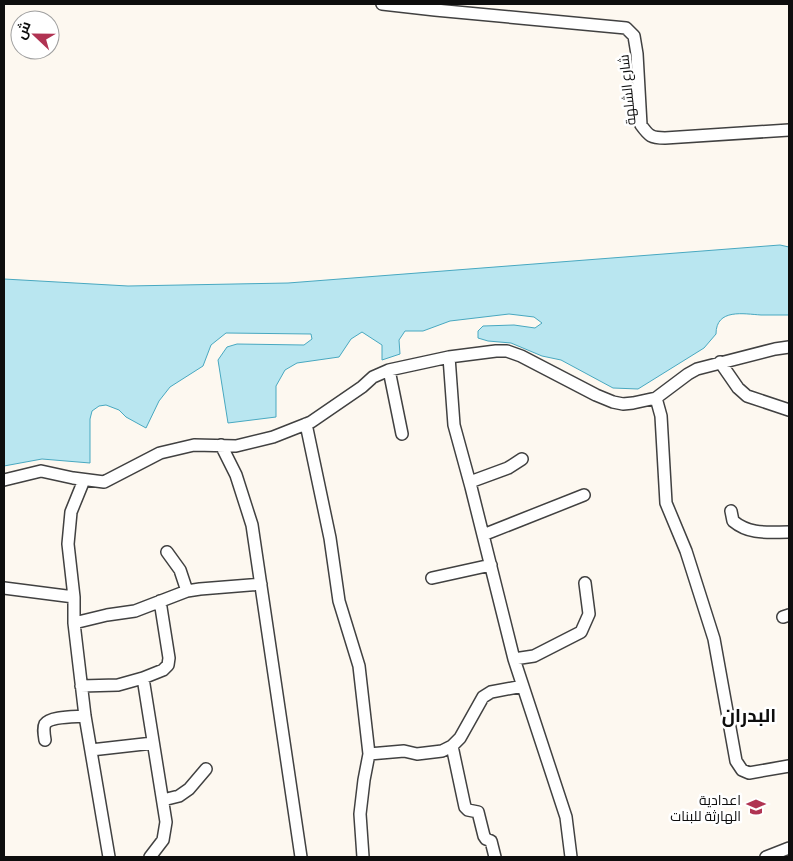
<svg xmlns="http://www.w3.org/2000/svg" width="793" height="861" viewBox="0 0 793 861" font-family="Literata,Cairo,serif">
  <rect width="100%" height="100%" fill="#fdf8f0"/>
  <path fill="#b9e6f0" stroke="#48a8c0" d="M 780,245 L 789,247 L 789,315 C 780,315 770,315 761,315 C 744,314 716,308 716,334 L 704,348 L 638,389 L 613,388 L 561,360 L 542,356 L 511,343 L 488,341 L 478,338 L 478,331 L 483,326 L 514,325 L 535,328 L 542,323 L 534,317 L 509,314 L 450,321 L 423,331 L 405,331 L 399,340 L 400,354 L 382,360 L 382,345 L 362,332 L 351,339 L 339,357 L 297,363 L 285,370 L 276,386 L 276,417 L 228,423 L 218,360 L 227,347 L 237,344 L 304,345 L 312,339 L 311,334 L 226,333 L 211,345 L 203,366 L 170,387 L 159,401 L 146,428 L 126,417 L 119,410 L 106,405 L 99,406 L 92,411 L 90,419 L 90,463 L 42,459 L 4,466 L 4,279 L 128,286 L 288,283 Z"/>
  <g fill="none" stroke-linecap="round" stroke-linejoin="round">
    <g stroke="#414141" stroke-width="14">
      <path id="minor" d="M 382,4 L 435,10 L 626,28 L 634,36 L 637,54 L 641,125 C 649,136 651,138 665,138 L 789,130
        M 449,357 L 454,425 L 471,487 L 514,659 L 566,817 L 571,857
        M 720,362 L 738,388 L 747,396 L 789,410
        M 389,370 L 402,434
        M 656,398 L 661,416 L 666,503 L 686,551 L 714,639 L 736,761 L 742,770 L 749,773 L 789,766
        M 306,424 L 330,538 L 339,601 L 359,666 L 369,754 L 364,780 L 360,814 L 363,857
        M 221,445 L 236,475 L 252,525 L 301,857
        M 4,480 L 41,471 L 73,478 L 104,482 L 160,453 L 194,445 L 236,446 L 273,437 L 311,422 L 362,387 L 373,377 L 389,370 L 449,357 L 496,351 L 507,351 L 521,356 L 596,395 L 613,402 L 623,404 L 633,403 L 656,398 L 688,374 L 697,369 L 775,349 L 789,347
        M 84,480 L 71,512 L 68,544 L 74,597 L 74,623 L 85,716 L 109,857
        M 470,482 L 508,468 L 522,459
        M 731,511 L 733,521 C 750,535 768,532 789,532
        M 483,535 L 584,495
        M 167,552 L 180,570 L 187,591
        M 432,578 L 491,565
        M 4,588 L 74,597
        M 783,617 L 789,615
        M 74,623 L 107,615 L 135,611 L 187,591 L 200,589 L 261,584
        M 514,659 L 534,656 L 581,632 L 589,614 L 585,583
        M 143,678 L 166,822 L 163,840 L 150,857
        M 81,686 L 118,685 L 143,678 L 163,670 L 168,665 L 169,658 L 160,601
        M 45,740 C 44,734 43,728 45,724 C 50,716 76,717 85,716
        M 452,746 L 465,807 L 468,810 L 478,812 L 484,836 L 486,839 L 491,841 L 495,857
        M 91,750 L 153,743
        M 369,754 L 404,751 L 417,754 L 442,751 L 452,746 L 460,738 L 483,697 L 491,692 L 523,686
        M 163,800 L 179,796 L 189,789 L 206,769
        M 766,857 L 789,848"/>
    </g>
    <use href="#minor" stroke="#fff" stroke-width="11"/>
  </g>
  <defs>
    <g id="school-bare" transform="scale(1.5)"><path d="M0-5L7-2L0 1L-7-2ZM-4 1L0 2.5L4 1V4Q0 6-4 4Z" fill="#b03352" stroke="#fff" stroke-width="2.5" paint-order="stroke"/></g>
  </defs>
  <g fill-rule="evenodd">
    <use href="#school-bare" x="756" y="807"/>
  </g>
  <g text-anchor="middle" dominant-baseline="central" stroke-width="5" stroke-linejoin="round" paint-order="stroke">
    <g font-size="14" fill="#0e0e0e" stroke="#fff">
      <text transform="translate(626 90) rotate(-96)">شارع الشلهة</text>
    </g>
    <g font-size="14" fill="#0e0e0e" stroke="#fff" text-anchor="end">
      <text x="741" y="799">اعدادية<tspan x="741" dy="16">الهارثة للبنات</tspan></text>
    </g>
    <g font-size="19" font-weight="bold" fill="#0e0e0e" stroke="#fff">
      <text x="749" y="714">البدران</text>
    </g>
  </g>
  <rect width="793" height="861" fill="none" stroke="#0e0e0e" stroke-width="10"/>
  <g transform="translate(35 35) rotate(292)"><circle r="24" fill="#ffffff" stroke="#9f9f9f"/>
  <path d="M0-4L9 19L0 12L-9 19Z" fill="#b03352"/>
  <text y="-8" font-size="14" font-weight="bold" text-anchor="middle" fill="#0e0e0e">ش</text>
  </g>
</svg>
